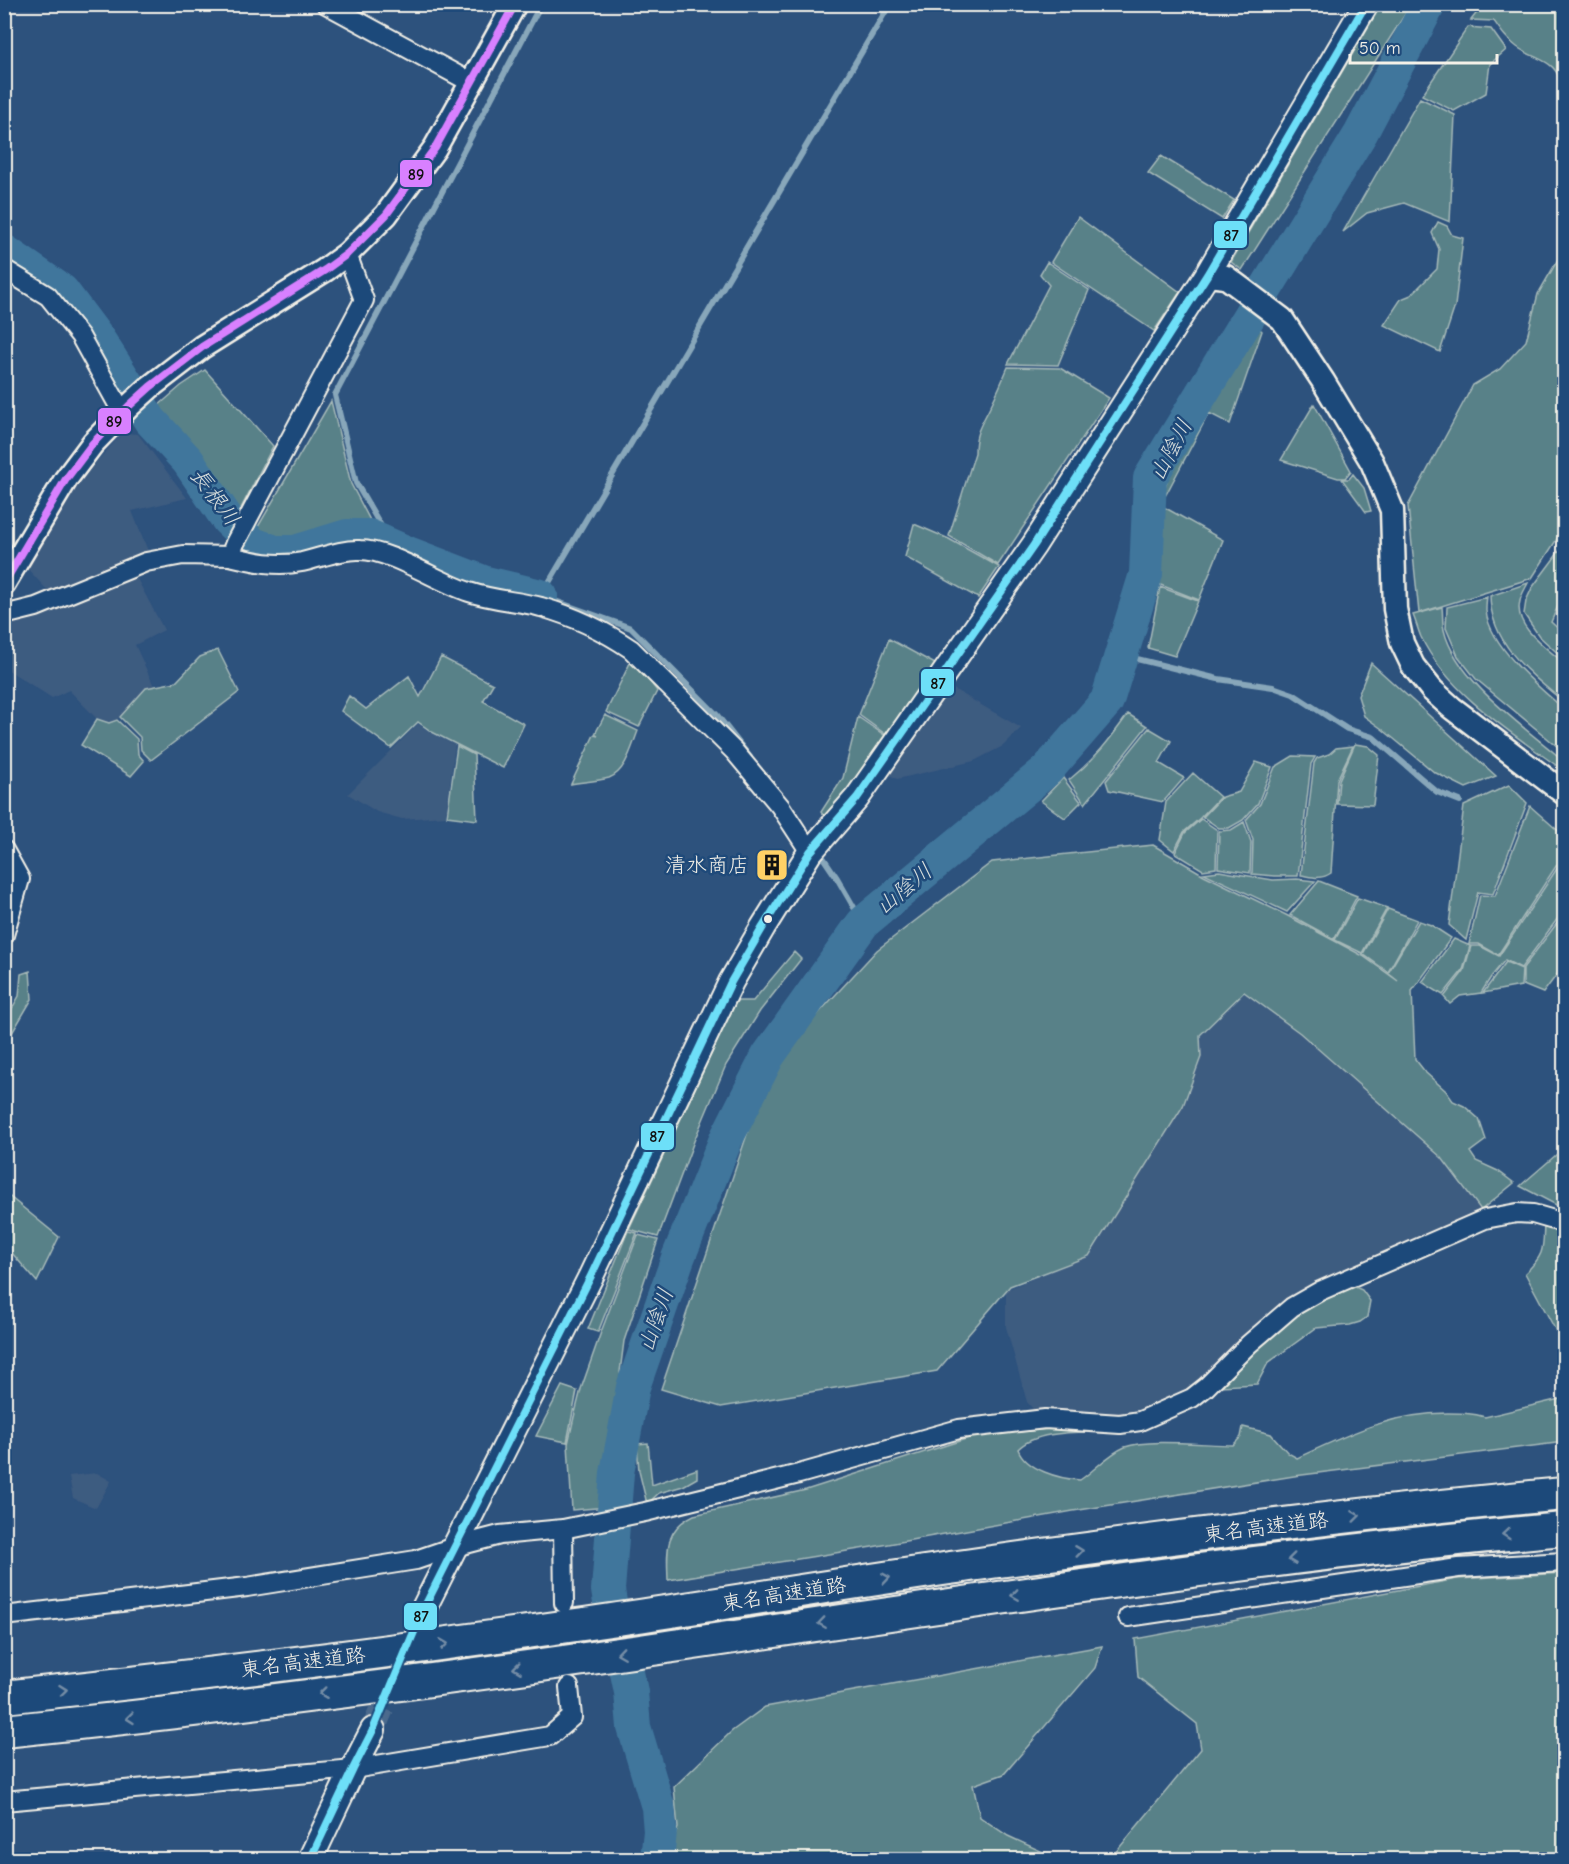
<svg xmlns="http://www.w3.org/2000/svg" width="1569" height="1864" viewBox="0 0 1569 1864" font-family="'Comic Neue','Klee One',sans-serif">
  <rect width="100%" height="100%" fill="#2d527d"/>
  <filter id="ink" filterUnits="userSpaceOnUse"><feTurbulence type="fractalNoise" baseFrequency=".0167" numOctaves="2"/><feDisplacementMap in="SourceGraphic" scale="12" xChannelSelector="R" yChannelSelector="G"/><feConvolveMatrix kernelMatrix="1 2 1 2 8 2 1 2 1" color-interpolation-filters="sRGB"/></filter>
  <g filter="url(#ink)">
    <path fill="#3e5b80" d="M 123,433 L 138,434 L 187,498 L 132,511 L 148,551 L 49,592 L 26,567 L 66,500 L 98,460 Z
      M 135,575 L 164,630 L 135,645 L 154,686 L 146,688 L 117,720 L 109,723 L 97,719 L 69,690 L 52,698 L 5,668 L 4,627 Z
      M 950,687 L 1021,728 L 1003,746 L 974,761 L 897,779 L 888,774 Z
      M 418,724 L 433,734 L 455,745 L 446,816 L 402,819 L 377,812 L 348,794 Z
      M 1244,993 L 1301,1034 L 1442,1159 L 1481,1210 L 1327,1279 L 1277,1308 L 1231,1348 L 1205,1379 L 1151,1408 L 1111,1416 L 1038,1415 L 1027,1402 L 1006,1327 L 1006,1290 L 1090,1255 L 1184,1104 L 1201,1057 L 1201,1035 Z
      M 97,1473 L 111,1481 L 96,1508 L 73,1498 L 69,1476 Z"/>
    <path fill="#588188" stroke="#a6b9b8" stroke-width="1.5" d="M 1381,5 L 1411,5 L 1242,270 L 1231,262 Z
      M 1483,5 L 1564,5 L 1564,91 C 1556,57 1540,63 1517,47 C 1507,40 1501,31 1494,21 L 1471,20 Z
      M 1468,27 L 1491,29 L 1506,50 L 1490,64 L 1486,93 L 1454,111 L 1422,95 Z
      M 1420,98 L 1455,115 L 1450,222 L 1404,203 L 1367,213 L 1343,232 Z
      M 1161,156 L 1234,200 L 1222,219 L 1148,173 Z
      M 1078,217 L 1180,292 L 1154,331 L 1051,262 Z
      M 1438,222 L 1447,226 L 1452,235 L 1463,238 L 1455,306 L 1440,352 L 1384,325 L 1401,299 L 1411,295 L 1437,269 L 1439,249 L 1432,233 Z
      M 1564,249 L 1564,528 L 1532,578 L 1419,613 L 1408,506 L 1473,385 L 1500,369 L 1526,341 L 1538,294 Z
      M 1047,262 L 1089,290 L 1058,365 L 1008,364 L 1049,285 L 1040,274 Z
      M 1253,323 L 1262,331 L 1230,424 L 1209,413 L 1161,504 L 1173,457 Z
      M 1008,367 L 1060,368 L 1109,398 L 998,565 L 949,536 L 975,453 C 975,429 983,423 992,403 C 998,391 1003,379 1008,367 Z
      M 205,370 L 273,446 L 239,512 L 158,406 L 181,386 Z
      M 331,401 L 351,484 L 374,528 C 361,527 348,525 336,527 C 302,533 293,553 255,532 Z
      M 1314,404 L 1351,471 L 1345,478 L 1338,478 L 1281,460 Z
      M 1353,474 L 1364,488 L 1371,511 L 1366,512 L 1342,479 L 1349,479 Z
      M 1162,506 L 1223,540 L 1199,600 L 1158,584 Z
      M 914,524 L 949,539 L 999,567 L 978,598 L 905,557 Z
      M 1564,545 L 1564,592 L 1551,622 L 1564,634 L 1564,659 L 1539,636 L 1524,614 L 1526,601 L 1532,588 Z
      M 1528,583 C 1525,589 1521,595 1520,601 C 1513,627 1547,648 1564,663 L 1564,702 C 1530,674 1491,644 1490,596 Z
      M 1160,587 L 1198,601 L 1175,656 L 1148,648 Z
      M 1487,597 C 1486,602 1486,607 1486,611 C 1489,645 1539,688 1564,709 L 1564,752 L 1476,679 L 1458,656 L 1446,628 L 1447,607 Z
      M 1442,607 C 1443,615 1442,623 1444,630 C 1456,681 1526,728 1564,761 L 1564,771 C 1515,735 1448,694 1421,637 C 1418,630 1416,622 1413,615 Z
      M 889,639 L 937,665 L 888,736 L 859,715 Z
      M 218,650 L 239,692 L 151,760 L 141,750 L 140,737 L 120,717 L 146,688 L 176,682 L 200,657 Z
      M 441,657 L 493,684 L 483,701 L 524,724 L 503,768 L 432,732 L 418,722 L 391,748 L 341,711 L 349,696 L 366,709 L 409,676 L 420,697 Z
      M 632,659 L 657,691 L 639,727 L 606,712 Z
      M 1371,663 L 1496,776 L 1466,788 L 1434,772 L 1382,729 L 1364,716 L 1358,696 Z
      M 1128,714 L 1147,726 L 1085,804 L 1069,780 C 1095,759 1109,741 1128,714 Z
      M 605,715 L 638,731 C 632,746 626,772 609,778 C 597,781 583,782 571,784 L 594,735 L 598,736 L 595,734 Z
      M 858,717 L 887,737 L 825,818 L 821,812 L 843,778 Z
      M 97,719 L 109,723 L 117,720 L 137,739 L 138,754 L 144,761 L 131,776 L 81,745 Z
      M 1149,728 L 1171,741 L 1159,763 L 1184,778 L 1163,802 L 1109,790 L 1106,781 Z
      M 1355,744 L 1368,746 L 1379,755 L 1373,805 L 1337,804 L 1339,780 Z
      M 457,746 L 474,755 L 477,820 L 447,816 Z
      M 1353,746 L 1337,780 L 1331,873 C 1321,880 1313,877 1301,875 L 1314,763 L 1317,758 L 1329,754 L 1336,748 Z
      M 1293,756 L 1315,757 L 1311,764 L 1298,876 L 1274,876 L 1252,874 L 1253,840 L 1246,820 L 1260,804 L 1275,767 Z
      M 1256,762 L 1272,767 L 1258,803 L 1243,820 L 1229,828 L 1219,828 L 1203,817 L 1222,797 L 1239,792 Z
      M 1193,773 L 1220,797 L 1200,818 L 1184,832 L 1174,851 L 1160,840 L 1166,802 Z
      M 1063,778 L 1081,802 L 1065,818 L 1041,801 Z
      M 1509,785 L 1527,803 L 1493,894 L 1478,892 L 1466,940 L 1449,925 L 1464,806 Z
      M 1530,806 L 1564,836 L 1564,854 L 1498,955 L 1479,944 L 1469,944 L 1480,895 L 1495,896 Z
      M 1201,819 L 1217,830 L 1216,868 L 1203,870 L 1175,853 L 1185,833 Z
      M 1244,822 L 1251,842 L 1250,873 L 1218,868 L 1219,831 L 1231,830 Z
      M 1153,845 L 1204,875 L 1286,915 L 1363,956 L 1398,981 L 1388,973 L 1419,921 L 1431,925 L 1451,938 L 1412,991 L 1415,1059 L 1426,1073 L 1446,1091 L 1453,1101 L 1464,1106 L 1479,1119 L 1486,1140 L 1470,1152 L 1476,1161 L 1498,1171 L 1514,1183 L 1481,1210 L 1442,1158 L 1300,1033 L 1244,992 L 1200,1035 L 1201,1057 L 1183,1106 L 1089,1256 L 1010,1286 L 937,1371 L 721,1407 L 661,1389 L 763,1087 L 815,1017 L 877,950 L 992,862 Z
      M 1564,858 L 1564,910 L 1521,968 L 1505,960 L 1491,977 L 1481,993 L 1460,996 L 1450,1004 L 1444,997 L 1464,971 L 1471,946 L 1480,946 L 1499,956 Z
      M 1219,871 L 1273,880 L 1297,879 L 1315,881 L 1287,912 L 1204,873 Z
      M 1319,881 L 1357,896 L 1334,939 L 1290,915 Z
      M 1358,898 L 1387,908 L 1362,953 L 1335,940 Z
      M 1388,909 L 1417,920 L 1388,972 L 1363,954 Z
      M 1564,914 L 1564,965 L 1543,993 L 1523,985 L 1523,968 Z
      M 1454,939 L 1470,946 L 1463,970 L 1443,995 L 1422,982 Z
      M 794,952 L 801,959 L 760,1011 L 726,1065 L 694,1141 L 658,1237 L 629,1229 L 736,1001 L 753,1001 Z
      M 1506,962 L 1522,969 L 1521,986 L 1483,993 Z
      M 30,971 L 32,999 L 5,1045 L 5,1021 L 19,996 L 21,974 Z
      M 1563,1149 L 1564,1149 L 1564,1209 L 1520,1186 Z
      M 5,1193 L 59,1237 L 37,1282 L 5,1245 Z
      M 1544,1223 L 1564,1230 L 1564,1346 L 1525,1273 C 1545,1255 1543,1249 1544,1223 Z
      M 628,1231 L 637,1233 L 598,1332 L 588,1329 Z
      M 638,1235 L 658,1240 L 624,1341 L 620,1372 L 625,1391 L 615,1428 L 613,1482 L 608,1507 L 572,1510 L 568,1444 L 574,1417 L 581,1389 L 601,1332 Z
      M 1353,1286 L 1362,1290 L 1370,1301 L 1367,1317 L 1360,1322 L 1350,1325 L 1316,1328 L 1268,1363 L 1257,1384 L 1222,1386 C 1246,1361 1270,1333 1299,1313 C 1316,1302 1335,1295 1353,1286 Z
      M 562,1386 L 577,1391 L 567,1442 L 536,1436 Z
      M 1564,1398 L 1564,1442 L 1294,1476 L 1073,1511 L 872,1547 L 668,1580 C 667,1551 664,1529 694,1515 L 806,1490 L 975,1436 L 1060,1428 L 1110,1431 C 1084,1433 1037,1429 1018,1449 C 1026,1470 1060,1479 1080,1480 C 1095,1470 1108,1454 1125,1447 C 1149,1438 1205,1445 1233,1445 L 1241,1437 L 1243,1427 L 1271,1434 L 1288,1453 L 1297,1458 C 1349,1434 1390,1413 1448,1413 C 1461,1413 1473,1413 1485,1417 Z
      M 648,1443 L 652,1485 L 697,1469 L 697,1478 L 683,1486 L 659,1493 L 647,1504 L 639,1471 L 637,1444 Z
      M 1564,1573 L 1564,1859 L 1110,1859 L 1201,1749 L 1197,1724 L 1138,1677 L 1135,1639 L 1457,1579 Z
      M 1102,1646 L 1095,1668 L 1004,1774 L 973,1785 L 980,1817 L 1008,1836 L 1058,1859 L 666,1859 L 678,1828 L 674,1787 L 732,1731 L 765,1707 Z"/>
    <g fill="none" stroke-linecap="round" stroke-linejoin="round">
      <path stroke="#88a7ba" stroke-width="6" d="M 408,553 L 384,531 L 356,483 L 335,395 L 541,4
        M 1121,653 L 1137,659 L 1218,679 L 1273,687 L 1293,694 L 1347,729 L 1373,737 L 1437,792 L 1460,801
        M 750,757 L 717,715 L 631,628 L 541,596 L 890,4
        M 818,850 L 837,878 L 863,923"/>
      <path stroke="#40769c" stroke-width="34" d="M 4,251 L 62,291 L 98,339 L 150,420 L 188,461 L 228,520 L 253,544 L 275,552 L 295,552 L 347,536 L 369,536 L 408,553 L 486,583 L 541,596
        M 657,1860 L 660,1831 L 658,1807 L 634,1727 L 631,1692 L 624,1658 L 613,1621 L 608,1590 L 617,1473 L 633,1387 L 678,1258 L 726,1139 L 768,1056 L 863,923 L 1047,770 L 1107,701 L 1146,574 L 1150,478 L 1361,133 L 1429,4"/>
      <path stroke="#4b6a8d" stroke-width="24" stroke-dasharray="24 12" stroke-linecap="butt" d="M 373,1730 L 424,1608"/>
      <g stroke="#f4f1e8" stroke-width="22">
        <path id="minor" d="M 326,4 L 472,83
          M 4,269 L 48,296 L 80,336 L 122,412
          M 230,556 C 255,562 276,567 302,562 C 320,558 341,549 360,550 C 391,550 438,582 469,592 C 493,600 517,601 541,607 C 573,616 603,630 631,649 L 734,751 L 780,806 L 810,852
          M 4,615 L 36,607 L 146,562 L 183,555 L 230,556 L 235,543 L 364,300 L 347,254
          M 4,850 L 20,879 L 4,935
          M 563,1529 L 564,1603
          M 4,1616 L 247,1587 L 416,1560 L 454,1547 L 500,1535 L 563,1529 L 645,1512 L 799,1474 L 959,1429 L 1045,1419 L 1120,1424 L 1140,1421 L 1192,1398 L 1206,1387 L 1249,1344 L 1292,1307 L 1320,1291 L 1485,1219 L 1517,1213 L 1533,1214 L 1564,1223
          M 1128,1617 L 1458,1568 L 1564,1562
          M 4,1801 L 353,1769 L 550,1736 L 572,1717 L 569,1687"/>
      </g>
      <g stroke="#f4f1e8" stroke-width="27">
        <path id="tertiary" d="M 1207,275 L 1226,277 L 1282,319 L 1323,381 L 1372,462 L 1392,510 L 1395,609 L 1402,643 L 1413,666 L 1432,690 L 1452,708 L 1564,793
          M 4,583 L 66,479 L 93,443 L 129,406 L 150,387 L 202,347 L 325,270 L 347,254 L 386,215 L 435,148 L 515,4"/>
      </g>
      <g stroke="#f4f1e8" stroke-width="28">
        <path id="secondary" d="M 424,1608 L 591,1276 L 731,982 L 763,927 L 810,852 L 857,798 L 1034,545 L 1207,275 L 1366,4
          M 310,1860 L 353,1769 L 373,1730"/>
      </g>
      <g stroke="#f4f1e8" stroke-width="36">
        <path id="motorway" d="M 4,1697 C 193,1677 382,1653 569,1626 C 713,1606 856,1581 999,1561 C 1187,1535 1376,1511 1564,1494
          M 4,1731 C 196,1711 387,1687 577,1660 C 906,1613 1234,1558 1564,1529"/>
      </g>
      <use href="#minor" stroke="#1f4a7a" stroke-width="18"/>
      <use href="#tertiary" stroke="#1f4a7a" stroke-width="22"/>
      <use href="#secondary" stroke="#1f4a7a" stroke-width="24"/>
      <use href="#motorway" stroke="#1f4a7a" stroke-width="32"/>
      <g stroke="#1f4a7a" stroke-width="12">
        <path id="bus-1" d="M 4,583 L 66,479 L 93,443 L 129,406 L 150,387 L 202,347 L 325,270 L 347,254 L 386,215 L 435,148 L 515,4"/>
      </g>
      <g stroke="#1f4a7a" stroke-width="12">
        <path id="bus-2" d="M 310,1860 L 353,1769 L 373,1730 L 424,1608 L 591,1276 L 731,982 L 763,927 L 810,852 L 857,798 L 1034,545 L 1207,275 L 1366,4"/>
      </g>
      <use href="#bus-1" stroke="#d880ff" stroke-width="8"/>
      <use href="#bus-2" stroke="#6ddff8" stroke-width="8"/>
    </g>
    <defs><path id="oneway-chevron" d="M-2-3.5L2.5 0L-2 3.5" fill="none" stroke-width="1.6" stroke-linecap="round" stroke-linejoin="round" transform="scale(1.5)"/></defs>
    <g stroke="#748da6">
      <use href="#oneway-chevron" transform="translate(1356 1516) rotate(-7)"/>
      <use href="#oneway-chevron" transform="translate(1506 1534) rotate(175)"/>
      <use href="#oneway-chevron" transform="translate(1079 1551) rotate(-7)"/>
      <use href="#oneway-chevron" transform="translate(1292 1559) rotate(173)"/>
      <use href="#oneway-chevron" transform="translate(886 1578) rotate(-9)"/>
      <use href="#oneway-chevron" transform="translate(1015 1595) rotate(172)"/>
      <use href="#oneway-chevron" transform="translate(822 1623) rotate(172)"/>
      <use href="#oneway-chevron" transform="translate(444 1644) rotate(-8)"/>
      <use href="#oneway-chevron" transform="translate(621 1653) rotate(172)"/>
      <use href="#oneway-chevron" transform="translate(517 1668) rotate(173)"/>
      <use href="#oneway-chevron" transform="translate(63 1690) rotate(-6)"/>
      <use href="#oneway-chevron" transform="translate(323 1693) rotate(173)"/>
      <use href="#oneway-chevron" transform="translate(130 1718) rotate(174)"/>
    </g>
  </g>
  <defs>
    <g id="building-square" transform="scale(1.725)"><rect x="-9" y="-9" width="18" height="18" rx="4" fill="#ffd166" stroke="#1f4a7a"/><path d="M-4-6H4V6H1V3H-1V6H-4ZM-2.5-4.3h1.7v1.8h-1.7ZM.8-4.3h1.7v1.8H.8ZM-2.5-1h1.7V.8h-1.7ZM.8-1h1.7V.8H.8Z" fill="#111"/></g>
  </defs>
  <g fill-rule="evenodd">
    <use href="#building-square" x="772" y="865"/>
  </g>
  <circle fill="#f4f1e8" stroke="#1f4a7a" stroke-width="2" cx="768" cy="919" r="5"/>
  <g text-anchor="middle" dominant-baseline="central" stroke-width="5" stroke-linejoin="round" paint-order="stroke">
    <g font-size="21" fill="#f4f1e8" stroke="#1f4a7a" text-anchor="end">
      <text x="749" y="865">清水商店</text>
    </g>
    <g font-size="21" fill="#f4f1e8" stroke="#1f4a7a">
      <text transform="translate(1266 1527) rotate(-7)">東名高速道路</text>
      <text transform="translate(784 1594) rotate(-9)">東名高速道路</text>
      <text transform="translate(303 1662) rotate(-7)">東名高速道路</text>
    </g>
    <g font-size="22" font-style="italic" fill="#d9dfdd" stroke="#1f4a7a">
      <text transform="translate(1171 450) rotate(-62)">山陰川</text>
      <text transform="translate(215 497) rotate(53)">長根川</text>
      <text transform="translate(904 889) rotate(-40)">山陰川</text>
      <text transform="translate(656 1320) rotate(-71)">山陰川</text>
    </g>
  </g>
  <g stroke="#1f4a7a" stroke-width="2">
    <rect x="399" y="159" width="34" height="29" rx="6" fill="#d880ff"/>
    <rect x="1213" y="220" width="35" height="29" rx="6" fill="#6ddff8"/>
    <rect x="97" y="407" width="35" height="28" rx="6" fill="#d880ff"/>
    <rect x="920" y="668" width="35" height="29" rx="6" fill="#6ddff8"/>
    <rect x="640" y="1122" width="35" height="29" rx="6" fill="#6ddff8"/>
    <rect x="403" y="1602" width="35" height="29" rx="6" fill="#6ddff8"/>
  </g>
  <g font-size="16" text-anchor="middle" font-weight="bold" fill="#111">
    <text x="416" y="180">89</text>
    <text x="1231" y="241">87</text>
    <text x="114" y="427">89</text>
    <text x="938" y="689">87</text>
    <text x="657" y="1142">87</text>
    <text x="421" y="1622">87</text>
  </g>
  <rect width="1569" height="1864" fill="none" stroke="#1f4a7a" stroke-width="24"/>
  <rect x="12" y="12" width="1545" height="1840" fill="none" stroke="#f4f1e8" stroke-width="2" filter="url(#ink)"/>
  <path d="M1350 54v9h147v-9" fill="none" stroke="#f4f1e8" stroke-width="3"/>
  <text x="1359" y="54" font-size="18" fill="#f4f1e8" stroke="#1f4a7a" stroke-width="4.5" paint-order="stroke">50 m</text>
</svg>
